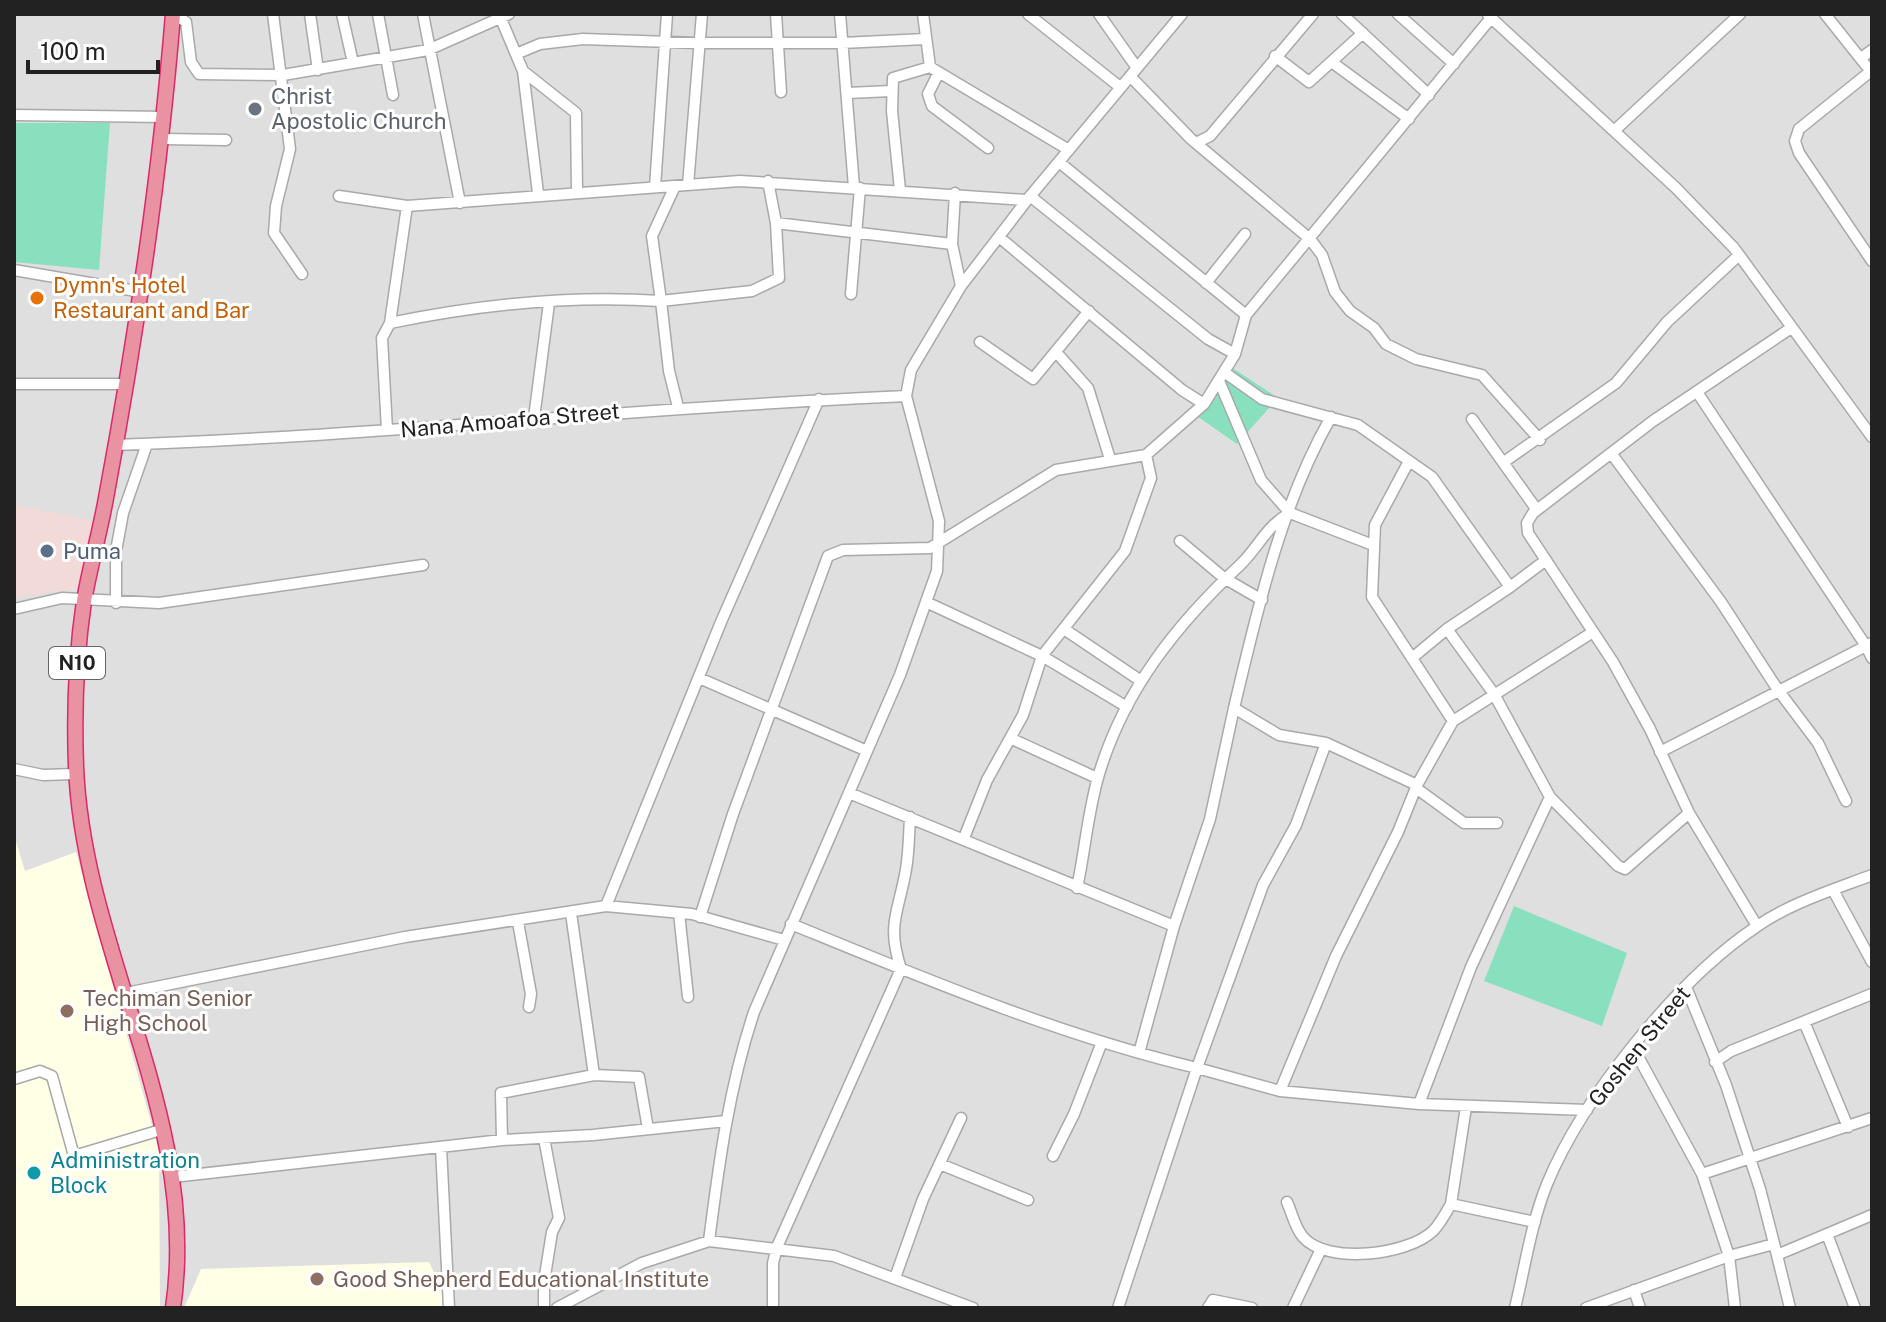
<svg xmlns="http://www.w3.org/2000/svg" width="1886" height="1322" viewBox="0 0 1886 1322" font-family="'Public Sans',sans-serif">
  <rect width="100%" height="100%" fill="#f2efe9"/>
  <path fill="#e0dfdf" d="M 14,14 L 1872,14 L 1872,1308 L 14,1308 Z"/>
  <path fill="#f2dad9" d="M 14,505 L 94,521 L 79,589 L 14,597 Z"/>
  <path fill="#ffffe5" d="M 14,835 L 25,871 L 76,852 L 159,1151 L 160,1308 L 14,1308 Z
    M 429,1262 L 442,1289 L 443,1308 L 184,1308 L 201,1269 Z"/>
  <path fill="#88e0be" d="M 14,123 L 110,123 L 99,270 L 14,262 Z
    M 1231,367 L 1278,398 L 1237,444 L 1194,414 Z
    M 1514,906 L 1627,953 L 1602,1026 L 1484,981 Z"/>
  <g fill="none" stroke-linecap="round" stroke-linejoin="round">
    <g stroke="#a9a9a9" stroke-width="13">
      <path id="minor" d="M 173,14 L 186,22 L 191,62 L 199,74 L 283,75 L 428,50 L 509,14
        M 273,14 L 290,149 L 276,206 L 274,233 L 302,274
        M 310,14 L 318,70
        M 342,14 L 353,63
        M 378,14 L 393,95
        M 423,14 L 460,203
        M 499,14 L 523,71 L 576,113 L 577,191
        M 776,14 L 781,92
        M 840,14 L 854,187
        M 923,14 L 930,67 L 1069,150
        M 1028,14 L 1120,87
        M 1099,14 L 1137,68
        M 1342,14 L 1429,95
        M 1398,14 L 1454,64
        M 1825,14 L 1872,73
        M 1488,15 L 1676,188 L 1734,248 L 1872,437
        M 516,54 L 540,44 L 583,39 L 698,43 L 842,43 L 925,39
        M 1275,56 L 1309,82 L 1363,33
        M 1861,58 L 1872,50
        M 1333,63 L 1409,119
        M 523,71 L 538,193
        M 1871,71 L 1799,129 L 1795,141 L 1799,153 L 1872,261
        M 938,74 L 928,94 L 932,106 L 988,148
        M 1130,76 L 1191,139 L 1310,239 L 1322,255 L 1335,292 L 1350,311 L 1374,328 L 1386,344 L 1416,359 L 1482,375 L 1540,440
        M 848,93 L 891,91
        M 14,115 L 165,117
        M 1615,130 L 1740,14
        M 163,139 L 226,140
        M 1198,142 L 1210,136 L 1313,14
        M 1059,162 L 1246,315
        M 688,185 L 702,14
        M 675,186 L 652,236 L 661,301 L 752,291 L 779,278 L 776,223 L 768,181
        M 655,187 L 667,14
        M 900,190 L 892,111 L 893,78 L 930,67
        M 955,193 L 952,244 L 961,286
        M 339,196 L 407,206
        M 1030,196 L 1208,339 L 1235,354
        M 776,223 L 952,244
        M 999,237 L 1182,390 L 1204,404
        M 14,270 L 142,292
        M 1206,283 L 1245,234
        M 851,294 L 860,188
        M 390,323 C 477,305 571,295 661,301 L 669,371 L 678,407
        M 980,342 L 1033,379 L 1089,311
        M 1056,352 L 1088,388 L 1110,459
        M 1224,372 L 1262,399 L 1358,425 L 1432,477 L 1510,587 L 1447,629 L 1494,694 L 1550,797 L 1618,866 L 1625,869 L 1689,813
        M 1219,381 L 1261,480 L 1290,513 L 1373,545
        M 14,384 L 125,384
        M 1697,392 L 1866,646 L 1872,643
        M 534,418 L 549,303
        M 1472,419 L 1537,510
        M 387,430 L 382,338 L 390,323 L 407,206 L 740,181 L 1027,200
        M 114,445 C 379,436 642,407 906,396
        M 1611,453 L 1721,602 L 1778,690 L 1818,743 L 1846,801
        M 1409,461 L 1375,525 L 1372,597 L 1453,721 L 1593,632
        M 1504,462 L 1616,383 L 1667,322 L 1739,255
        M 1180,541 L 1224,578 L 1262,600
        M 1510,587 L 1546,560
        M 926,602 L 1042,656 L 1127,707
        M 116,603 L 116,551 L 123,513 L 147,444
        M 14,609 L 62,598 L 159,603 L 423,565
        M 1064,629 L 1141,681
        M 1412,658 L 1447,629
        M 699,678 L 867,751
        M 1012,739 L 1097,778
        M 1326,743 L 1279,735 L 1234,708 C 1257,611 1281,504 1331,417
        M 1660,752 L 1866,646 L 1872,658
        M 14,769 L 43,775 L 76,774
        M 1417,785 L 1398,832 L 1336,956 L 1280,1091 L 1419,1104 L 1471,967 L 1550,797
        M 1416,788 L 1464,823 L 1497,823
        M 849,793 L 1174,926 L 1139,1053
        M 964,838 L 987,780 L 1023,715 L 1042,656 L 1125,551 L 1151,478 L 1146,455
        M 1077,888 C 1085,851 1088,810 1099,774 C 1124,690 1177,624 1240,565 C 1258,548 1266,526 1290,513
        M 1833,890 L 1872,962
        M 571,913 L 594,1075
        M 679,913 L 688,997
        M 700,917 L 733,814 L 828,556 L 843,550 L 930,548 L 1056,470 L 1146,455 L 1204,404 L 1235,354 L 1246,315 L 1491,18
        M 518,922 L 531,994 L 529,1007
        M 791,924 C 923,978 1058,1035 1197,1068 L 1118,1308
        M 1174,926 L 1210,819 L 1234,708
        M 1757,926 L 1689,813 L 1650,729 L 1613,662 L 1528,533 L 1527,523 L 1533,513 L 1653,421 L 1791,328
        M 784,940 L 692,914 L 606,906 L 721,622 L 819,399
        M 1686,987 L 1726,1085 L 1760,1189 L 1777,1255 L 1872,1215
        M 126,993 L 405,937 L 606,906
        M 1805,1024 L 1848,1127
        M 1634,1049 L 1702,1174 L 1729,1256 L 1735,1308
        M 1715,1062 L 1731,1051 L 1872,994
        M 14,1079 L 40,1071 L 52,1076 L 74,1156 L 164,1129
        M 1280,1091 L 1197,1068 L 1263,885 L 1296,825 L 1326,743 L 1417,785 L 1453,721
        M 1419,1104 L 1587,1110
        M 1466,1107 L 1451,1204 L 1535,1222
        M 544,1138 L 559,1218 L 552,1232 L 544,1282 L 544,1308
        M 502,1140 L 501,1093 L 594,1075 L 639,1077 L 648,1129
        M 441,1147 L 449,1308
        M 1053,1156 L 1074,1114 L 1102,1042
        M 940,1164 L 1028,1200
        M 1702,1174 L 1872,1118
        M 173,1177 L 502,1140 L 593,1135 L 726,1121
        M 1287,1202 C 1292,1213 1295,1228 1303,1237 C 1327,1265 1408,1255 1433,1231 C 1440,1224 1446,1213 1451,1204
        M 1827,1234 L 1855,1308
        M 709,1241 C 719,1163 729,1087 754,1012 L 900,675 L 937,571 L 939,521 L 906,396 L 911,370 L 961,286 L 1027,200 L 1182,14
        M 1777,1255 L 1790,1308
        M 895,1278 L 923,1199 L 961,1118
        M 1634,1290 L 1640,1308
        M 557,1308 L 642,1263 L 709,1241 L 834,1256 L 973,1308
        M 773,1308 L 773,1263 L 777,1247 L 901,969 C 886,923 899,912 906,869 C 909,852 909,834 910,817
        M 1208,1308 L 1213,1300 L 1252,1308
        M 1293,1308 L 1321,1249
        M 1515,1308 C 1525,1267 1531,1224 1547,1184 C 1583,1097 1677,980 1756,927 C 1790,903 1833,890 1872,875
        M 1586,1308 L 1729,1256 L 1774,1244"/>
    </g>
    <g stroke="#dc2a67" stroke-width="17">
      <path id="highway" d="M 173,1308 C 201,1118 83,952 76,766 C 74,711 76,655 84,601 C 90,566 100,532 106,498 C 136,337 160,177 173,14"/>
    </g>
    <use href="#minor" stroke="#fff" stroke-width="10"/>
    <use href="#highway" stroke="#e892a2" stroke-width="14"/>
  </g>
  <circle fill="#6b7280" stroke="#fff" stroke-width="3" cx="255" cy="109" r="8"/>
  <circle fill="#e8710a" stroke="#fff" stroke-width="3" cx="37" cy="298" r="8"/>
  <circle fill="#5c6f8a" stroke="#fff" stroke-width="3" cx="47" cy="551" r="8"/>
  <g fill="#8d6e63" stroke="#fff" stroke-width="3">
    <circle cx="67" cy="1011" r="8"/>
    <circle cx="317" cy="1279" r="8"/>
  </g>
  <circle fill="#0f9aa8" stroke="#fff" stroke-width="3" cx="34" cy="1173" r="8"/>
  <g text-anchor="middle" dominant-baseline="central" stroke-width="6" stroke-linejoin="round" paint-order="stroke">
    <rect fill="#fff" stroke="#646464" stroke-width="2" x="49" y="647" width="56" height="32" rx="6"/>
    <g font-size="20" font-weight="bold" fill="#222">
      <text x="77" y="663">N10</text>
    </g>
    <g font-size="22" fill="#5b616d" stroke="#fff" text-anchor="start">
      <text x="271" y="96">Christ<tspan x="271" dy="25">Apostolic Church</tspan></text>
    </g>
    <g font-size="22" fill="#c56008" stroke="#fff" text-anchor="start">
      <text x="53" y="285">Dymn's Hotel<tspan x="53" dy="25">Restaurant and Bar</tspan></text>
    </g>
    <g font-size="22" fill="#222" stroke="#fff">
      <text transform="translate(510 420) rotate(-5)">Nana Amoafoa Street</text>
      <text transform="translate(1639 1046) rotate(-51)">Goshen Street</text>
    </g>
    <g font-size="22" fill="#4e5e75" stroke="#fff" text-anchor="start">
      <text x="63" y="551">Puma</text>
    </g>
    <g font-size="22" fill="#785e54" stroke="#fff" text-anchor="start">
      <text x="83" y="998">Techiman Senior<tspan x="83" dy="25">High School</tspan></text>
      <text x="333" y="1279">Good Shepherd Educational Institute</text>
    </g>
    <g font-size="22" fill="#0d838f" stroke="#fff" text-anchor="start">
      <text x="50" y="1160">Administration<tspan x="50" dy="25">Block</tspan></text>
    </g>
  </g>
  <rect width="1886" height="1322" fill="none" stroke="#222222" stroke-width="32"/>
  <path d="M28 60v12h130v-12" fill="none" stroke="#222222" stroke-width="4"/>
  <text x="40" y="60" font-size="24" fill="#222222" stroke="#ffffff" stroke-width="6" paint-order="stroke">100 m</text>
</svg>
